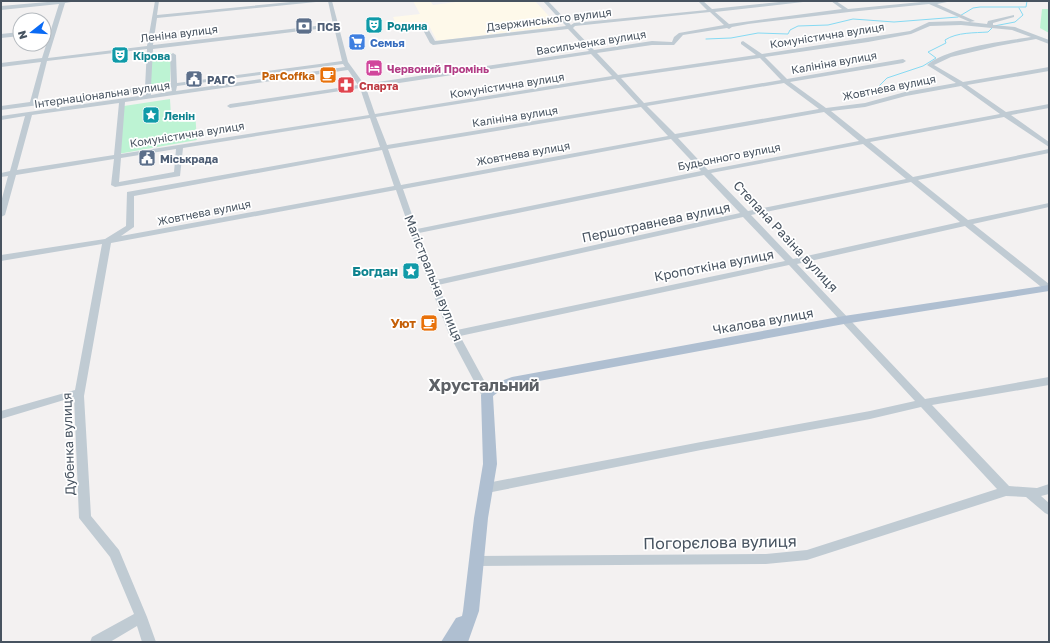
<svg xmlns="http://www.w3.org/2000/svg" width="1050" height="643" viewBox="0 0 1050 643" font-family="'Golos Text',sans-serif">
  <rect width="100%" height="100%" fill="#f3f1f1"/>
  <path fill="#fef9ea" d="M 413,1 L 430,1 L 433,5 L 463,1 L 535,1 L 558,26 L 437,41 L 427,22 L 397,26 L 393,17 L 420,14 Z"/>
  <path fill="#bdf3d3" d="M 1042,9 L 1049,9 L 1049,33 L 1040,28 Z
    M 171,53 L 170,82 L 150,85 L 152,56 Z
    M 170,99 L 171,116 L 195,112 L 197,140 L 118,154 L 124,106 Z"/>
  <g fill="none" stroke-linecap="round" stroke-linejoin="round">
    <path stroke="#86daf3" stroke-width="1" d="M 706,39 L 731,38 L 758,33 L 788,34 L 790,30 L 798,26 L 828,25 L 853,19 L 894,22 L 958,17 L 973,8 L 980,7 L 1026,7 L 1027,1
      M 862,90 L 877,88 L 887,78 L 923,66 L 936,58 L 928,52 L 946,43 L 945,40 C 957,32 975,33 988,32 L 994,26 L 1015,22 L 1023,15 L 1019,8"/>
    <path fill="#c0cbd3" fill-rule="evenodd" d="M 59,1 L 77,1 L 65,3 L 48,58 L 147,46 L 155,1 L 159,1 L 157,15 L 301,1 L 318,1 L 316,2 L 157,18 L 153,45 L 333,24 L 328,1 L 332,1 L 348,62 L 364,84 L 589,51 L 568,29 L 433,45 L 430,43 L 422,28 L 427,27 L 435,41 L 566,26 L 543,1 L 548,1 L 571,25 L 574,23 L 707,10 L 698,1 L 703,1 L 712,9 L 789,1 L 805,1 L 803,2 L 715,12 L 729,24 L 842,9 L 831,1 L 836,1 L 848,9 L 932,1 L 952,1 L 937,4 L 975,21 L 970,22 L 929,4 L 849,12 L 748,24 L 732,27 L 729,29 L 727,28 L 683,35 L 674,45 L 652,45 L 597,53 L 618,75 L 756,55 L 741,44 L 741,42 L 743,41 L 762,54 L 910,31 L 929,22 L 961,21 L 987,24 L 988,21 L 1014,15 L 1014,17 L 993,23 L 993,25 L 1015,27 L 1049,40 L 1049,44 L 1036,39 L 998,46 L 951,57 L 934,65 L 963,82 L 1049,67 L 1049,71 L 967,85 L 1006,112 L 1049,104 L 1049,108 L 1011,115 L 1049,142 L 1049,147 L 1004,117 L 870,142 L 913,177 L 1049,149 L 1049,153 L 918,180 L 968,220 L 1049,203 L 1049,207 L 973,224 L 1049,284 L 1049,291 L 1045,290 L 965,226 L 797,264 L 925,399 L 1049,377 L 1049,385 L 932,405 L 1009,486 L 1037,488 L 1049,484 L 1049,494 L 1041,496 L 1049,503 L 1049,515 L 1045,513 L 1026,497 L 1006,496 L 807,560 L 766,564 L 476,566 L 472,565 L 470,561 L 472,557 L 476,556 L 766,554 L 807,550 L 997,489 L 921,407 L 870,419 L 701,450 L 487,493 L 483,491 L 481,488 L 483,485 L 487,483 L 701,442 L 870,411 L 915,401 L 789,265 L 460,336 L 492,395 L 491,398 L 483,398 L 449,334 L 429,283 L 411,234 L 409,232 L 410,230 L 396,190 L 111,243 L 84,396 L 91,516 L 119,550 L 147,617 L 156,642 L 142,642 L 137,626 L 110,642 L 90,642 L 92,637 L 134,614 L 110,557 L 79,518 L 74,397 L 1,419 L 1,411 L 75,390 L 102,244 L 1,261 L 1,255 L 105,239 L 126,226 L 127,192 L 380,147 L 370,118 L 183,148 L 180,176 L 115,187 L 111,185 L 114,159 L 16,175 L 5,215 L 1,217 L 1,202 L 8,176 L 1,177 L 1,173 L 10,171 L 25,116 L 1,120 L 1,116 L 146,95 L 145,91 L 1,110 L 1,106 L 30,102 L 41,62 L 1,67 L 1,63 L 42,58 L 59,4 L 1,10 L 1,6 ZM 710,12 L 724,25 L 679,33 L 674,37 L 672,42 L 652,41 L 594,50 L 573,28 L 575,26 ZM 961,25 L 1012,30 L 1031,37 C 1005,41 945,48 927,65 L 956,83 L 905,92 L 865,103 L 826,108 L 790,82 L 903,63 L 906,61 L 903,59 L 787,79 L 765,57 L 868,42 L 911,34 L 930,26 ZM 334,27 L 342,61 L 177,83 L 176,55 L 173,53 L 170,55 L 171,83 L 151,86 L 153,49 ZM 147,49 L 145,87 L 37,101 L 47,61 ZM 591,54 L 612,76 L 375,114 L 366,88 ZM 760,58 L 781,80 L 644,103 L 621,78 ZM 343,64 L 345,67 L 176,91 L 177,86 ZM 348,70 L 358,85 L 230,104 L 227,106 L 230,108 L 360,88 L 369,115 L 121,154 L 125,102 ZM 615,79 L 638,104 L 387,145 L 376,117 ZM 784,83 L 819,109 L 675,134 L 647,106 ZM 961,86 L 1000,114 L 866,139 L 831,111 L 865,107 L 906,96 ZM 171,87 L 172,91 L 151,95 L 151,90 ZM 119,103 L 114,155 L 17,170 L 32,115 ZM 641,107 L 668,136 L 401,185 L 388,149 ZM 824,112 L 859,141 L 708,170 L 678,138 ZM 671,139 L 701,171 L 417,229 L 403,189 ZM 863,144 L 906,179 L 748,211 L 711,173 ZM 176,149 L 174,172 L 119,182 L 121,158 ZM 382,150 L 394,186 L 121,236 L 134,227 L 134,196 ZM 704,175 L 740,213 L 436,280 L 419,233 ZM 911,182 L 960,222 L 793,259 L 751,215 ZM 743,217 L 785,261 L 457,330 L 438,285 Z
      M 20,32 L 20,36 L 1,38 L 1,34 Z"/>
    <path fill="#afbfd1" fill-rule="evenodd" d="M 1049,285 L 1049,291 L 844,324 L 512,386 L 501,390 L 493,396 L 497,464 L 488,518 L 479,611 L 468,642 L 441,642 L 456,618 L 462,616 L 463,611 L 474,518 L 483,464 L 481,395 L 493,384 L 512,377 L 844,316 Z"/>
  </g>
  <defs>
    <g id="theatre-square" transform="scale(0.9)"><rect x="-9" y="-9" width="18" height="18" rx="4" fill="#0f9aa8" stroke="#fff"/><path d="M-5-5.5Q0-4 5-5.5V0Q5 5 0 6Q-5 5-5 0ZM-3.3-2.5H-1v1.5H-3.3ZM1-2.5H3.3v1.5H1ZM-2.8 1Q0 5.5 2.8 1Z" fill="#fff"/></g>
    <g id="bank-square" transform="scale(0.9)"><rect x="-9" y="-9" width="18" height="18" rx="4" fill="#5c6f8a" stroke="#fff"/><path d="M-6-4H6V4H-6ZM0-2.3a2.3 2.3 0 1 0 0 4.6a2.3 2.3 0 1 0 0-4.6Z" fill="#fff"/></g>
    <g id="supermarket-square" transform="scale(0.9)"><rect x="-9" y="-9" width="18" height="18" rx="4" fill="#3f7fe0" stroke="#fff"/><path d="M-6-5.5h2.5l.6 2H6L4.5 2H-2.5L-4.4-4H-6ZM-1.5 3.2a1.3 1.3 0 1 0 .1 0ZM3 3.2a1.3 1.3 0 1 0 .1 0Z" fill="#fff"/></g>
    <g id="hotel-square" transform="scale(0.9)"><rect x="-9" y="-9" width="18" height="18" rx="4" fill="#d1479c" stroke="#fff"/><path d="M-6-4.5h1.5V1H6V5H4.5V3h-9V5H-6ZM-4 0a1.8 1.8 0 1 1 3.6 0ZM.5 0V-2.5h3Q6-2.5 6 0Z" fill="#fff"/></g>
    <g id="cafe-square" transform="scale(0.9)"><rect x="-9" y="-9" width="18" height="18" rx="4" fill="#e8710a" stroke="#fff"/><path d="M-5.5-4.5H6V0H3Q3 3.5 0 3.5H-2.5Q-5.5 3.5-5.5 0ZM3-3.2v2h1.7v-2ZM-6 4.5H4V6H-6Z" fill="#fff"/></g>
    <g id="civic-square" transform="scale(0.9)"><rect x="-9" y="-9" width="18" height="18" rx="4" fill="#5c6f8a" stroke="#fff"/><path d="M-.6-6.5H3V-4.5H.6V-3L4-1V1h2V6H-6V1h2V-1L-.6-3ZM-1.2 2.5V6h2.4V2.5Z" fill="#fff"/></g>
    <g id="pharmacy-square" transform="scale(0.9)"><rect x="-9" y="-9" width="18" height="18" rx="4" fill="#e0444e" stroke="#fff"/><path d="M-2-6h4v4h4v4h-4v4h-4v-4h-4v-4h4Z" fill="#fff"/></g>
    <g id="sight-square" transform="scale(0.9)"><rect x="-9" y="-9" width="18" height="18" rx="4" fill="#0f9aa8" stroke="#fff"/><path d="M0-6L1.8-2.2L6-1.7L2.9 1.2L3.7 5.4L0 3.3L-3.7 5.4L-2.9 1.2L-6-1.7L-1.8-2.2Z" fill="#fff"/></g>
  </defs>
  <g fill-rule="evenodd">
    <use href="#theatre-square" x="374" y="25"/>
    <use href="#bank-square" x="304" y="26"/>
    <use href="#supermarket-square" x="357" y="42"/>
    <use href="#theatre-square" x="120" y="55"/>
    <use href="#hotel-square" x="374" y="68"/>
    <use href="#cafe-square" x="328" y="75"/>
    <use href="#civic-square" x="194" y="79"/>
    <use href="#pharmacy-square" x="346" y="85"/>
    <use href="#sight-square" x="151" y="115"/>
    <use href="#civic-square" x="147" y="158"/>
    <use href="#sight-square" x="411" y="271"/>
    <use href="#cafe-square" x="429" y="323"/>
  </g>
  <g text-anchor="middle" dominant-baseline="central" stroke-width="3.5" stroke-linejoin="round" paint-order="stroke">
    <g font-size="11" fill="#475360" stroke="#fff">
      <text transform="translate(549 19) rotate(-7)">Дзержинського вулиця</text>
      <text transform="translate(179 33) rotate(-7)">Леніна вулиця</text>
      <text transform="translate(827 35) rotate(-9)">Комуністична вулиця</text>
      <text transform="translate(591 42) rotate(-9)">Васильченка вулиця</text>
      <text transform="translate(834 62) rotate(-10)">Калініна вулиця</text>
      <text transform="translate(507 85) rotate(-9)">Комуністична вулиця</text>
      <text transform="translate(889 87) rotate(-11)">Жовтнева вулиця</text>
      <text transform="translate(102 94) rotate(-8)">Інтернаціональна вулиця</text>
      <text transform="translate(515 116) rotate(-9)">Калініна вулиця</text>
      <text transform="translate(187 134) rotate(-9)">Комуністична вулиця</text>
      <text transform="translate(523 153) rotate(-10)">Жовтнева вулиця</text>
      <text transform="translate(729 156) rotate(-11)">Будьонного вулиця</text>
      <text transform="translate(204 212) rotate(-11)">Жовтнева вулиця</text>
    </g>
    <g font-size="11" font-weight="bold" fill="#0d838f" stroke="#fff" text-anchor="start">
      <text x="387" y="25">Родина</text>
      <text x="133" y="55">Кірова</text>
      <text x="164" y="115">Ленін</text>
    </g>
    <g font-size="11" font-weight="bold" fill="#4e5e75" stroke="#fff" text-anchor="start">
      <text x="317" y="26">ПСБ</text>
      <text x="207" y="79">РАГС</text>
      <text x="160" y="158">Міськрада</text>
    </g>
    <g font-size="11" font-weight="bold" fill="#366cbe" stroke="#fff" text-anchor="start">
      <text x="370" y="42">Семья</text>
    </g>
    <g font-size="11" font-weight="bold" fill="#b23c85" stroke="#fff" text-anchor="start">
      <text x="387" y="68">Червоний Промінь</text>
    </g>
    <g font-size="11" font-weight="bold" fill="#c56008" stroke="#fff" text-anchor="end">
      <text x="315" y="75">ParCoffka</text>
    </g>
    <g font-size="11" font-weight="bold" fill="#be3a42" stroke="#fff" text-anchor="start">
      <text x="359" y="85">Спарта</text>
    </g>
    <g font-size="13" fill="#475360" stroke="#fff">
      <text transform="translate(656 222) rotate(-12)">Першотравнева вулиця</text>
      <text transform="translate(786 236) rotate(47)">Степана Разіна вулиця</text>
      <text transform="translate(714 265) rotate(-11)">Кропоткіна вулиця</text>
      <text transform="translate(434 278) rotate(68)">Магістральна вулиця</text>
      <text transform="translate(763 321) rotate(-10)">Чкалова вулиця</text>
      <text transform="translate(68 444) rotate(-92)">Дубенка вулиця</text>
    </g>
    <g font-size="13" font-weight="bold" fill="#0d838f" stroke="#fff" text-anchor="end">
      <text x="398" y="271">Богдан</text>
    </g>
    <g font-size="13" font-weight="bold" fill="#c56008" stroke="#fff" text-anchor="end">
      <text x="416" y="323">Уют</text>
    </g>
    <g font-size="16" fill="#475360" stroke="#fff">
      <text transform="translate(720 542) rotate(-1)">Погорєлова вулиця</text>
    </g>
    <g font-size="17" font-weight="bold" fill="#5d6166" stroke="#fff">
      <text x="484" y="384">Хрустальний</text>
    </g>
  </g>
  <rect width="1050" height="643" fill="none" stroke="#475360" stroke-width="4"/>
  <g transform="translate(32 32) rotate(253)"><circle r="19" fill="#ffffff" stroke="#b5babf"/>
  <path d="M0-3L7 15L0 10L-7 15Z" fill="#0a6af4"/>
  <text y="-6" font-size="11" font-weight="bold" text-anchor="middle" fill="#475360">N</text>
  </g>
</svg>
